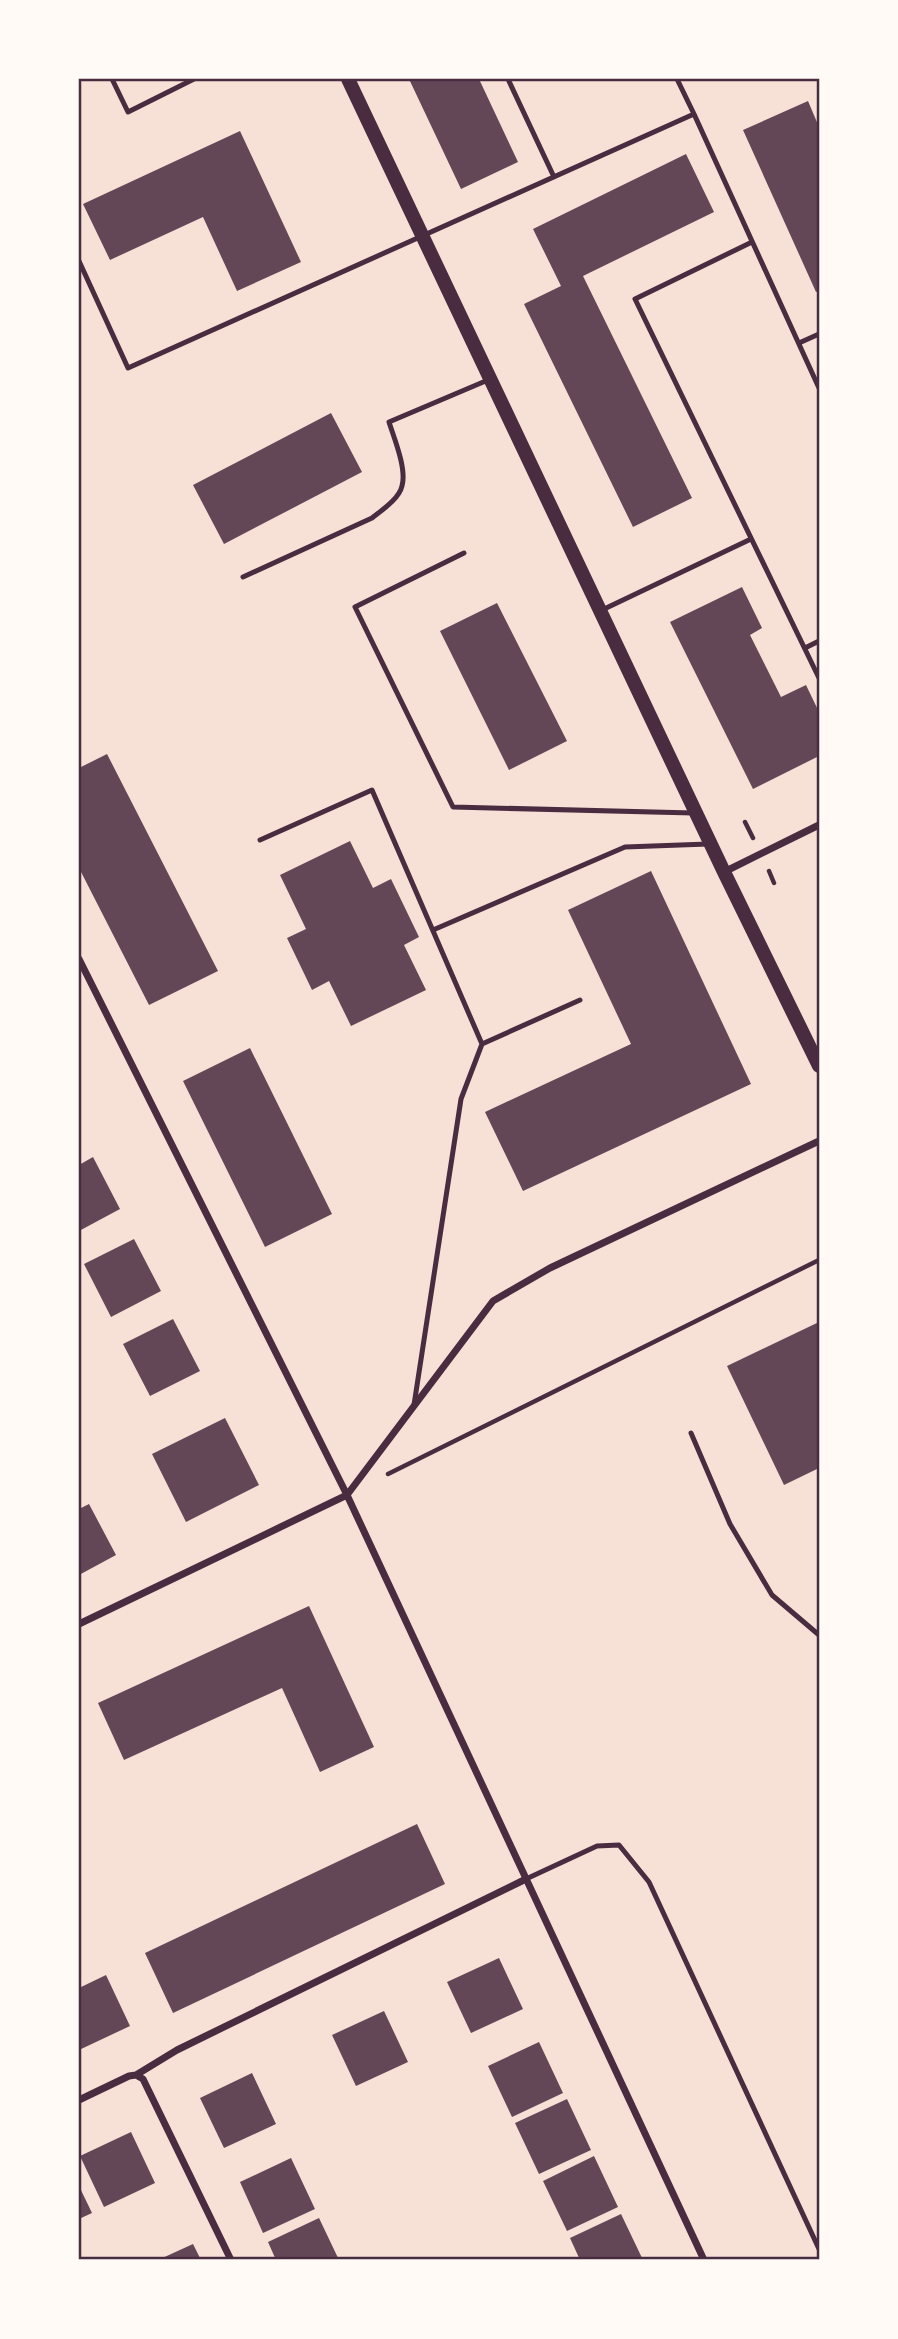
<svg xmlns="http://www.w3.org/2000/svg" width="898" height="2339" viewBox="0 0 898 2339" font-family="'PT Sans Narrow',sans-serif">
  <rect width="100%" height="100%" fill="#f7e1d7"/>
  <path fill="#644757" d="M 409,79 L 479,79 L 518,162 L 461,189 Z
    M 808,101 L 819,127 L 819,291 L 816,292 L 743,130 Z
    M 240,131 L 301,262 L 237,291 L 203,217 L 110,260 L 83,204 Z
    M 686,154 L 714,212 L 583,276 L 692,498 L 633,527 L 524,304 L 561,286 L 533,229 Z
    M 331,413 L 362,472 L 224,544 L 193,485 Z
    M 742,587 L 762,628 L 750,635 L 781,697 L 806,685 L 819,712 L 819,756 L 753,789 L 670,622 Z
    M 497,603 L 567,741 L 509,770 L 440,631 Z
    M 107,754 L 218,971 L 149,1005 L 79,868 L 79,768 Z
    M 350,841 L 373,888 L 391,879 L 419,937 L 404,945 L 426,990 L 351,1026 L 329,981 L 312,990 L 287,938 L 306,929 L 280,875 Z
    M 651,871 L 751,1084 L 523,1191 L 485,1112 L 631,1044 L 568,910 Z
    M 250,1048 L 332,1214 L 265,1247 L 183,1081 Z
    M 93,1157 L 120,1209 L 79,1231 L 79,1165 Z
    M 134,1239 L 161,1291 L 111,1317 L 84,1264 Z
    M 173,1319 L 200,1371 L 150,1396 L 123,1344 Z
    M 819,1322 L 819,1468 L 784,1485 L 727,1366 Z
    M 225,1418 L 259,1485 L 186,1522 L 152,1454 Z
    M 89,1504 L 116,1555 L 79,1575 L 79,1509 Z
    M 309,1606 L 374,1747 L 320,1772 L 282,1688 L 124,1760 L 98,1703 Z
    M 417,1824 L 445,1884 L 173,2013 L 145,1953 Z
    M 499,1958 L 523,2009 L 471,2033 L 447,1982 Z
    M 106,1975 L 130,2026 L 79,2050 L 79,1988 Z
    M 384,2011 L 408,2062 L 356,2086 L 332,2035 Z
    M 539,2042 L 563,2093 L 512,2117 L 488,2066 Z
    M 252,2073 L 276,2124 L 224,2148 L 200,2098 Z
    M 567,2099 L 591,2150 L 539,2174 L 515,2123 Z
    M 131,2132 L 155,2183 L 104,2207 L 80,2156 Z
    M 594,2156 L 618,2207 L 567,2231 L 543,2181 Z
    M 291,2158 L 315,2209 L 263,2233 L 240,2182 Z
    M 79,2186 L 92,2213 L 79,2219 Z
    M 621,2214 L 643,2260 L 580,2260 L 570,2238 Z
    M 319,2218 L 339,2260 L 276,2260 L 268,2242 Z
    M 193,2244 L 201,2260 L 158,2260 Z"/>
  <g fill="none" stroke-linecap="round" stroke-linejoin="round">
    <path stroke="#4a2c40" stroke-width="4.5" d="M 745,822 L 753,838
      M 769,871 L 774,883
      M 388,1474 L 819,1260"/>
    <path stroke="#4a2c40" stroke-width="5" d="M 112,79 L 128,112 L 194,79
      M 508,79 L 554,177
      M 677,79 L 694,114
      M 752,242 L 635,299 L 819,678
      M 79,261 L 128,368 L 694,114 L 819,388
      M 799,343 L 819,334
      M 464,553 L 355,607 L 453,807 L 693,813
      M 243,577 L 372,518 C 382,510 399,499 402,486 C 407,469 394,438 389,422 L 488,380
      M 602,610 L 751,539
      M 805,648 L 819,641
      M 260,840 L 372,790 L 482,1044 L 461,1099 L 414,1405
      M 433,930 L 625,847 L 708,844
      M 482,1044 L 580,1000
      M 691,1433 L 730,1524 L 772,1595 L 819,1635
      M 526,1879 L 597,1846 L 619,1845 L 649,1882 L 819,2249"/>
    <path stroke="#4a2c40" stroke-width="7" d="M 724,872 L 819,825
      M 79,959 L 347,1495 L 704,2260
      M 79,1624 L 347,1495 L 493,1301 L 550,1268 L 819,1141
      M 136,2075 L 177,2050 L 526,1879
      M 79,2100 L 129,2076 L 136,2075 L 143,2079 L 231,2260"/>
    <path stroke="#4a2c40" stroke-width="14" d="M 348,79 L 724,872 L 819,1066"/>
  </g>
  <rect width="898" height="2339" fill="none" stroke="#fffaf5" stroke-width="161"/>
  <rect x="80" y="80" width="738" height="2178" fill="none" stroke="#4a2c40" stroke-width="2.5"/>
</svg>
